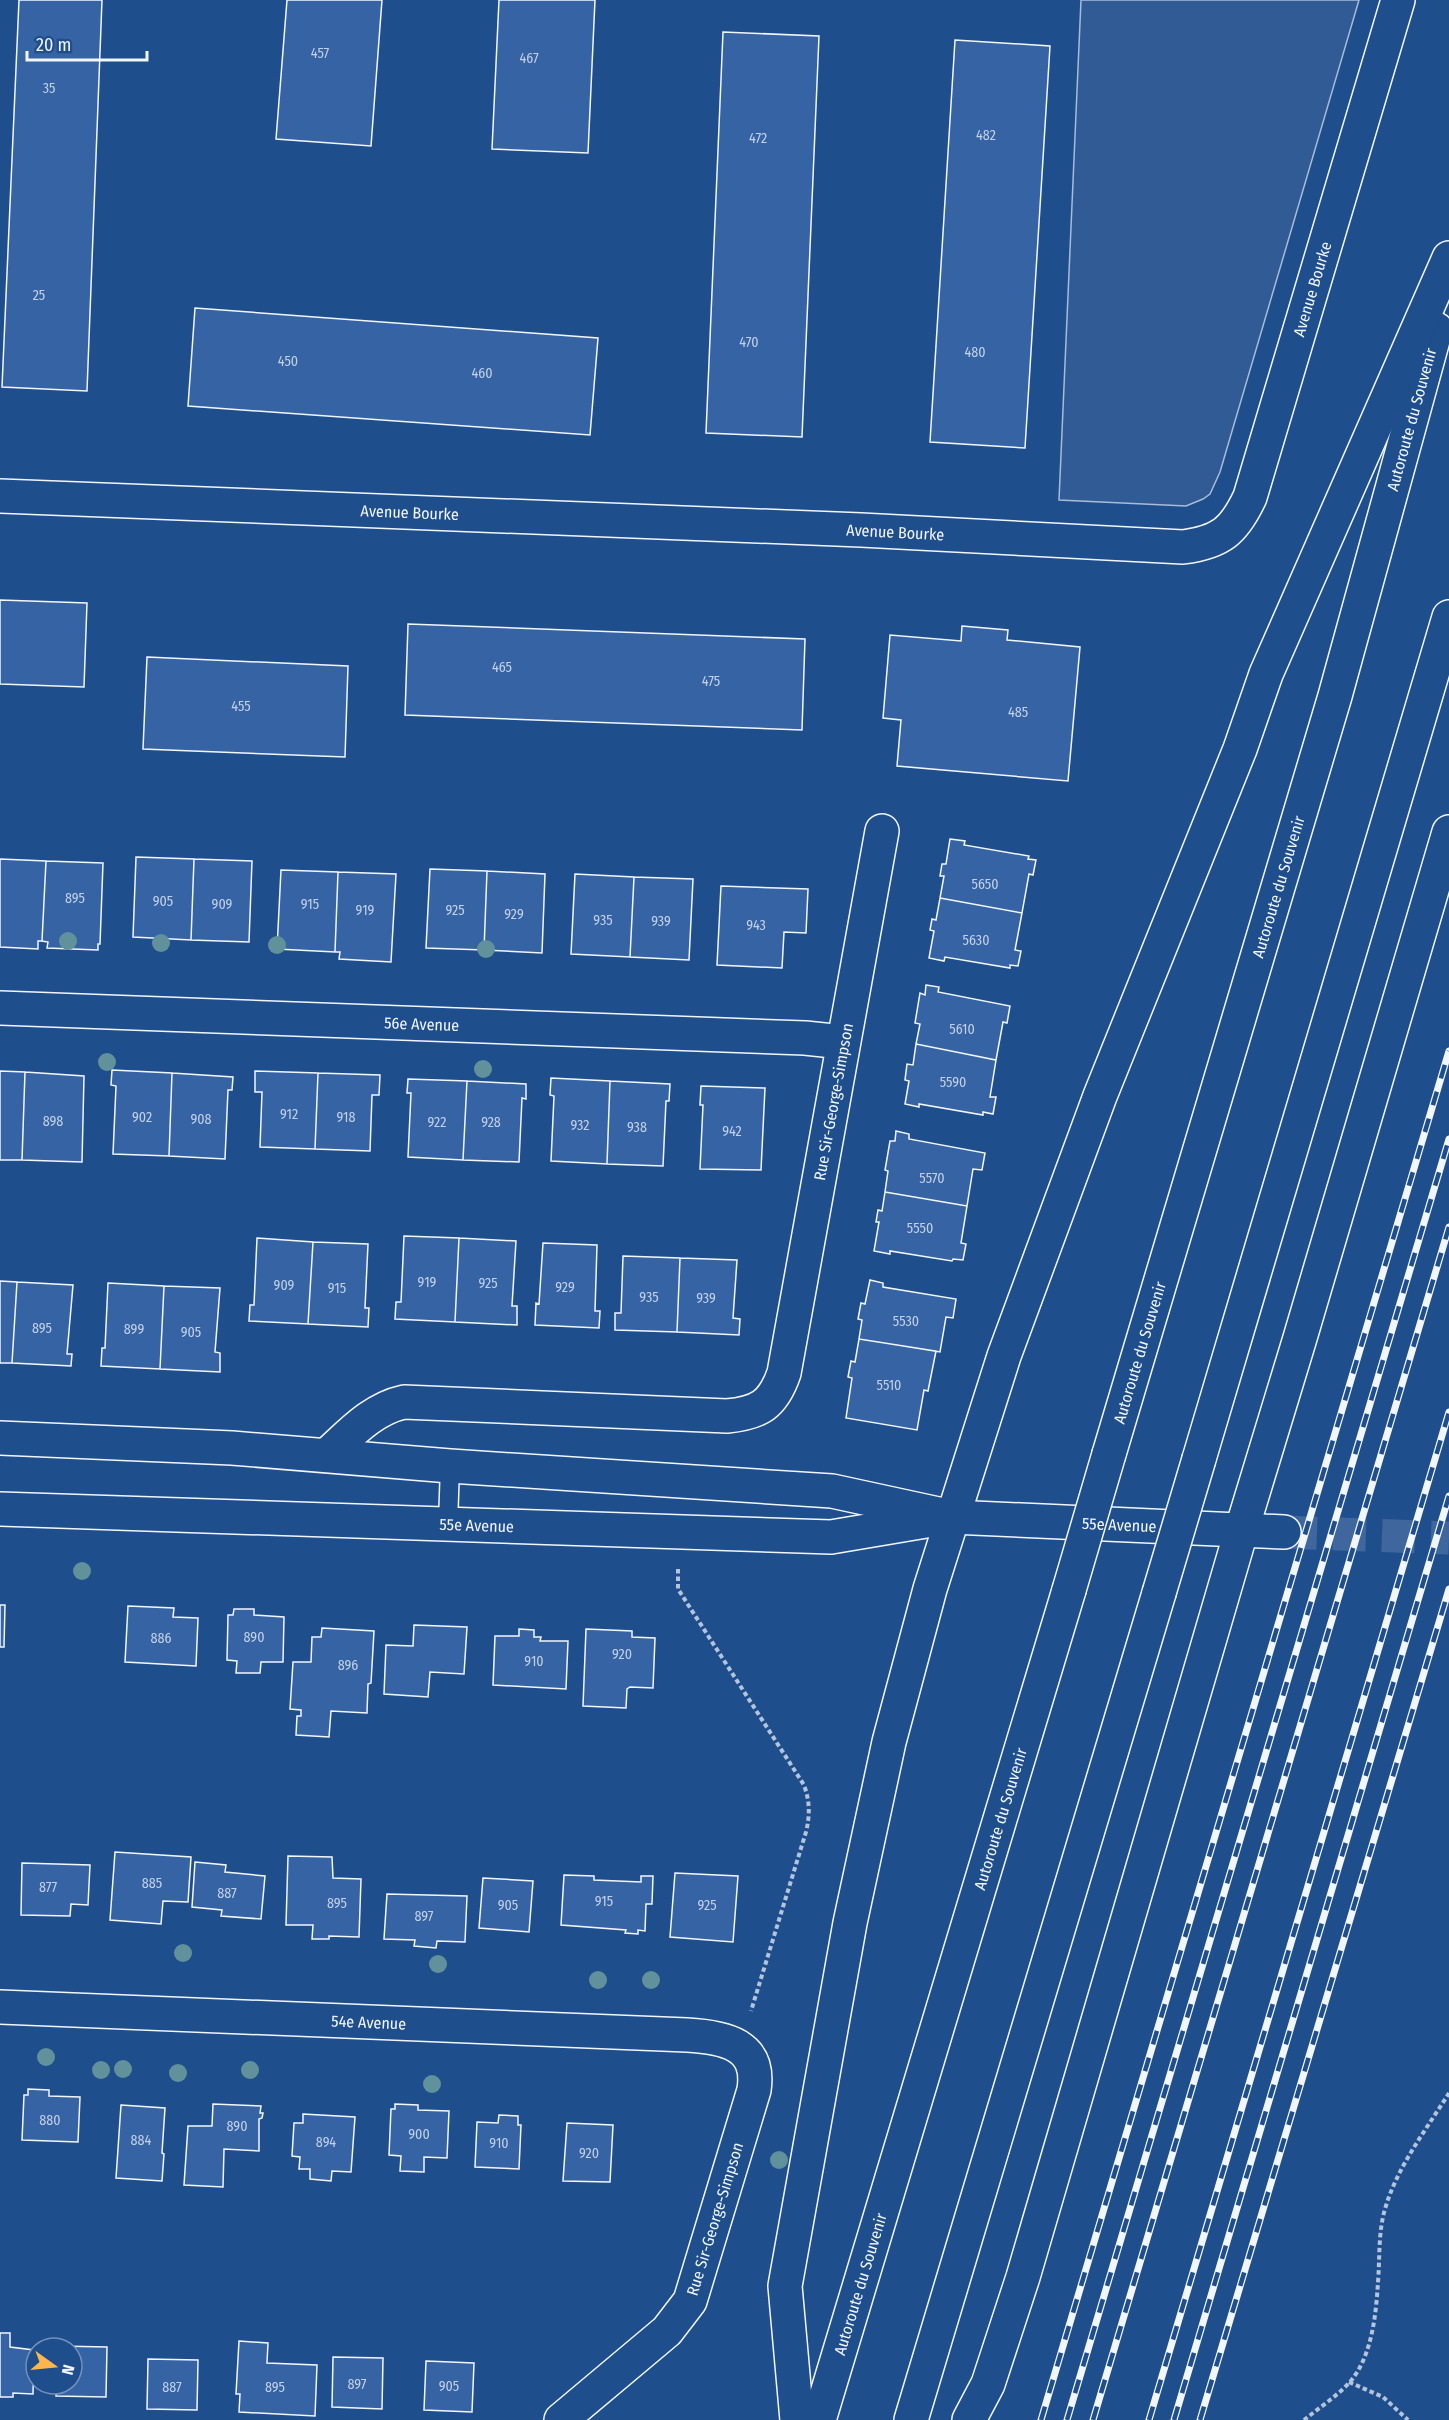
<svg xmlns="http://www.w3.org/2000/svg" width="1449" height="2420" viewBox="0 0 1449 2420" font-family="'Fira Sans Condensed',sans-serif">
  <rect width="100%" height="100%" fill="#1f4e8c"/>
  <path fill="#305b95" stroke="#a8bbd7" stroke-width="1.5" d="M 1081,0 L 1359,0 L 1220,472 L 1210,494 L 1203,499 L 1186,506 L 1059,500 Z"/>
  <path fill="#3563a3" stroke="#f2f6ff" stroke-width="1.5" d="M 19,0 L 102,0 L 87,391 L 2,387 Z
    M 287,0 L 382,0 L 371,146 L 276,139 Z
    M 499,0 L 595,0 L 588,153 L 492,149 Z
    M 723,32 L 819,36 L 802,437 L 706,433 Z
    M 955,40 L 1050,46 L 1025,448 L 930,442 Z
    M 195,308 L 598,338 L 590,435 L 188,406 Z
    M 0,600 L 87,603 L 84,687 L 0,684 Z
    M 408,624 L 805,639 L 802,730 L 405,715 Z
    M 962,626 L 1008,630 L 1007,640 L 1080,647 L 1068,781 L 897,766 L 901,720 L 883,718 L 890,635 L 961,641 Z
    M 147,657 L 348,666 L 345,757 L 143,749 Z
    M 950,839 L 965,841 L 964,845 L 1029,856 L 1028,859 L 1036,860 L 1033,875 L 1029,874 L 1022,913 L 940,898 L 944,876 L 940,876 L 942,864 L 946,864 Z
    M 136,857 L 194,859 L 191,940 L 133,937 Z
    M 0,859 L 46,861 L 42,941 L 38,941 L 38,949 L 0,947 Z
    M 194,859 L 252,861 L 249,942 L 191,940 Z
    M 46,861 L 103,863 L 100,944 L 98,944 L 98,950 L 47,948 L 48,942 L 42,941 Z
    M 430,869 L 487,871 L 484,950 L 426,948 Z
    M 281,870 L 338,872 L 335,952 L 277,949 Z
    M 487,871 L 545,874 L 542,953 L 484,950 Z
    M 338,872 L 396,874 L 391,962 L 339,959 L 340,952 L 335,952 Z
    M 575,874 L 634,877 L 630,957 L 571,954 Z
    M 634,877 L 693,879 L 689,960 L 630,957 Z
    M 721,886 L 808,889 L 806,933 L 784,932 L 782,968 L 717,965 Z
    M 940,898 L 1022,913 L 1015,950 L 1021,951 L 1018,966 L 1010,965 L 1010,968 L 945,957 L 944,961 L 929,958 L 934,931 L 930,930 L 932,919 L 936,920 Z
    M 926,985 L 939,987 L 938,992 L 1010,1006 L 1007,1023 L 1003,1022 L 996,1060 L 916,1044 L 920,1024 L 915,1023 L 920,993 L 925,995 Z
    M 916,1044 L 996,1060 L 990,1097 L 996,1097 L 993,1114 L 983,1112 L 983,1115 L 919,1104 L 919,1107 L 905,1104 L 909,1081 L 905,1080 L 907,1064 L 913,1065 Z
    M 112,1070 L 172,1073 L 169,1156 L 113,1154 L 116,1086 L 111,1085 Z
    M 0,1071 L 25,1072 L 22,1160 L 0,1160 Z
    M 255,1071 L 318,1073 L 315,1149 L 260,1147 L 262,1092 L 255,1092 Z
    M 25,1072 L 84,1076 L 82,1162 L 22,1160 Z
    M 172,1073 L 233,1077 L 232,1090 L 228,1090 L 225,1159 L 169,1156 Z
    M 318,1073 L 380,1075 L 379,1095 L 372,1095 L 370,1151 L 315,1149 Z
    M 551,1078 L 610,1081 L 607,1164 L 551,1161 L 554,1096 L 550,1095 Z
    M 408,1079 L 467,1081 L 463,1160 L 408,1157 L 411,1093 L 407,1093 Z
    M 467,1081 L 526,1084 L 526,1099 L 522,1098 L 519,1162 L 463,1160 Z
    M 610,1081 L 670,1084 L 669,1101 L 666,1101 L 663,1166 L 607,1164 Z
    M 701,1086 L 765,1088 L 761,1170 L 700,1169 L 703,1105 L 700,1105 Z
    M 896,1131 L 909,1134 L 909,1139 L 985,1153 L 982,1170 L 973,1169 L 967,1206 L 885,1192 L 888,1171 L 885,1170 L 890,1141 L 895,1141 Z
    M 885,1192 L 967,1206 L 961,1243 L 966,1244 L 963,1260 L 953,1259 L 952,1261 L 890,1251 L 890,1254 L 874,1251 L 879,1222 L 876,1222 L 878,1210 L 882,1211 Z
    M 404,1236 L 459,1238 L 455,1322 L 395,1319 L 396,1302 L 401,1302 Z
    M 257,1238 L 313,1242 L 308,1324 L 249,1321 L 250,1305 L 254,1305 Z
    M 459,1238 L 516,1241 L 512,1306 L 517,1306 L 517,1325 L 455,1322 Z
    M 313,1242 L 368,1244 L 365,1308 L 369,1308 L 368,1327 L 308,1324 Z
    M 543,1243 L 597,1245 L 595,1311 L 600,1311 L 599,1328 L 535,1325 L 536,1303 L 539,1304 Z
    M 623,1256 L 680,1258 L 677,1332 L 615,1330 L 615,1313 L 621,1313 Z
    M 680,1258 L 737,1260 L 733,1318 L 740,1319 L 739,1335 L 677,1332 Z
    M 870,1280 L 883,1283 L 883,1287 L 956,1299 L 953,1318 L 946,1317 L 940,1352 L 859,1339 L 862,1320 L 858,1319 L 861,1303 L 865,1304 Z
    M 0,1281 L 17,1282 L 12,1363 L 0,1363 Z
    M 17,1282 L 73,1285 L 67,1354 L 72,1354 L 71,1366 L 12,1363 Z
    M 108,1283 L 164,1286 L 160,1369 L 101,1366 L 102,1348 L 105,1348 Z
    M 164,1286 L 220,1288 L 215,1352 L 220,1353 L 220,1372 L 160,1369 Z
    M 859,1339 L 936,1351 L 928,1391 L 924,1390 L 917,1430 L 846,1418 L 852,1378 L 848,1377 L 851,1361 L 855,1362 Z
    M 0,1605 L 5,1605 L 4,1647 L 0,1647 Z
    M 128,1606 L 174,1608 L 173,1617 L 198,1618 L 196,1666 L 125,1662 Z
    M 234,1609 L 254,1609 L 254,1615 L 284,1617 L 283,1662 L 261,1662 L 260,1673 L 236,1673 L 237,1661 L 227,1660 L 228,1615 L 233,1615 Z
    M 414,1625 L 467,1627 L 464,1674 L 430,1672 L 428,1697 L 384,1694 L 386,1645 L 413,1646 Z
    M 322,1628 L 374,1631 L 371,1683 L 368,1684 L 367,1713 L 331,1711 L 329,1737 L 296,1735 L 297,1716 L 301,1716 L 301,1710 L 290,1709 L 293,1662 L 311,1662 L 312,1637 L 321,1637 Z
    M 519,1629 L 534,1630 L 534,1637 L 541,1637 L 540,1641 L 568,1641 L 566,1689 L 493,1685 L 495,1636 L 519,1636 Z
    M 586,1629 L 632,1631 L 632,1637 L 655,1638 L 653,1688 L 630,1687 L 627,1689 L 626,1708 L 583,1706 Z
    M 115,1852 L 191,1857 L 188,1902 L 163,1901 L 161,1924 L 110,1920 Z
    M 288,1856 L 332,1857 L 333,1878 L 361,1879 L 359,1937 L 329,1936 L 329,1939 L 312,1939 L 313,1925 L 286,1925 Z
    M 195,1862 L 226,1865 L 225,1872 L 265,1876 L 261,1919 L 221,1916 L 222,1910 L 192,1907 Z
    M 22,1863 L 90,1865 L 88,1905 L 71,1904 L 70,1916 L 21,1915 Z
    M 675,1873 L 738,1876 L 733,1942 L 670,1937 Z
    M 564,1875 L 594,1876 L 594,1880 L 641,1882 L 641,1876 L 653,1876 L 652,1904 L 646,1904 L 645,1931 L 638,1930 L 638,1934 L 625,1933 L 626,1930 L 561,1925 Z
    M 483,1878 L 533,1881 L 529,1932 L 479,1928 Z
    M 387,1894 L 467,1896 L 465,1942 L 437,1941 L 436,1948 L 414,1946 L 415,1940 L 384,1939 Z
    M 28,2089 L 49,2090 L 49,2096 L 80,2097 L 78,2142 L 22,2140 L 24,2095 L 28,2095 Z
    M 213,2104 L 261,2106 L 260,2113 L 263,2113 L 262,2118 L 259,2119 L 259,2151 L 224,2149 L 223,2187 L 184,2185 L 188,2126 L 212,2126 Z
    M 395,2104 L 418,2105 L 418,2110 L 449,2111 L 447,2158 L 424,2157 L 424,2172 L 400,2171 L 401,2156 L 389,2155 L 391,2109 L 395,2109 Z
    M 121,2105 L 165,2108 L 162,2153 L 164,2154 L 162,2181 L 116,2178 Z
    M 303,2114 L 355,2117 L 351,2172 L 332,2171 L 331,2181 L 310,2179 L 310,2169 L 299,2169 L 300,2157 L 292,2156 L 294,2123 L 303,2123 Z
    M 499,2115 L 518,2116 L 518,2125 L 521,2125 L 519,2169 L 475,2167 L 477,2122 L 498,2123 Z
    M 567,2123 L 613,2125 L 610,2182 L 563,2181 Z
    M 0,2333 L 10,2333 L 10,2347 L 34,2350 L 33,2394 L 13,2393 L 13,2397 L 0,2397 Z
    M 239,2341 L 268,2343 L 267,2363 L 317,2365 L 315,2416 L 239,2412 L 240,2394 L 236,2394 Z
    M 58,2346 L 107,2347 L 106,2397 L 56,2396 L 57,2384 L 72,2384 L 72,2348 L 57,2348 Z
    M 333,2357 L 383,2358 L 382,2409 L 332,2407 Z
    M 148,2359 L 198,2360 L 197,2410 L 147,2409 Z
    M 426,2361 L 474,2363 L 472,2412 L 424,2410 Z"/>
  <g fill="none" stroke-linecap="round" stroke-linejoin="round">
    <path stroke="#3f679d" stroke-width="33" stroke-dasharray="33 16" stroke-linecap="butt" d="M 1284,1532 L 1449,1538"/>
    <g stroke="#f2f6ff" stroke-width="21">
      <path id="lane" d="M 448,1523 L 450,1466"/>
    </g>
    <g stroke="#f2f6ff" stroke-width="36">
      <g id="street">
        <path id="s1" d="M 0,496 L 861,530 L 1183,547 C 1221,542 1234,531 1250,497 L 1398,0"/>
        <path id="s2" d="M 0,1008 L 805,1038 L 843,1042"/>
        <path id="s3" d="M 327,1455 C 350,1434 372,1409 404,1402 L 727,1416 C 759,1413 773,1405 784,1373 L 882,831"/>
        <path id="s4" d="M 0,2007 L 687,2035 C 724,2037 761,2044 754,2090 L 690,2301 L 667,2331 L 561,2420"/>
      </g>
    </g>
    <g stroke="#f2f6ff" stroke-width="36">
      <g id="secondary">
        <path id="s5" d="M 0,1438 L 232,1448 L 450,1466 L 832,1491 L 952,1517 L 1284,1532"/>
        <path id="s6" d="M 0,1509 L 831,1537 L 932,1520"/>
      </g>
    </g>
    <g stroke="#f2f6ff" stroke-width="36">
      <g id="highway">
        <path id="s7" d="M 1109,1454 L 1335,696 L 1436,329"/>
        <path d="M 1199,1459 L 1449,617"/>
        <path d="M 797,2420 L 785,2286 L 850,1923 L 889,1742 L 930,1589 L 1004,1356 L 1100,1096 L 1240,749 L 1266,674 L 1449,258"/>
        <path id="s8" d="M 819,2420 L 1069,1590"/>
        <path d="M 911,2420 L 1159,1593"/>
        <path d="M 969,2420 L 988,2384 L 1023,2277 L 1241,1532 L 1300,1338 L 1449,832"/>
      </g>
    </g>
    <path stroke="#b3c4dc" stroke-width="4" stroke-dasharray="4.5 3" stroke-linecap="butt" d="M 678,1569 L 678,1589 L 804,1785 C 810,1802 810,1815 806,1832 L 751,2011
      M 1349,2382 L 1383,2397 L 1408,2420
      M 1304,2420 C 1319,2408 1337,2396 1350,2382 C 1372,2356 1376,2315 1378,2282 C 1380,2257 1378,2233 1385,2209 C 1397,2167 1426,2130 1449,2093"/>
    <use href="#lane" stroke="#1f4e8c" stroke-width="18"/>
    <use href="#street" stroke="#1f4e8c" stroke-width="33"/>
    <use href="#secondary" stroke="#1f4e8c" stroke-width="33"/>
    <use href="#highway" stroke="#1f4e8c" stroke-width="33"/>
    <g stroke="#f2f6ff" stroke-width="7">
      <path id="rail" d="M 1041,2420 L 1449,1051
        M 1067,2420 L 1449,1139
        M 1093,2420 L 1449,1227
        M 1149,2420 L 1449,1412
        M 1174,2420 L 1449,1496
        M 1200,2420 L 1449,1589"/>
    </g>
    <use href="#rail" stroke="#1f4e8c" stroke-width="4.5" stroke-dasharray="14" stroke-linecap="butt"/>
    <g stroke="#f2f6ff" stroke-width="36" stroke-linecap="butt">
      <path id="highway-bridge" d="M 1069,1590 L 1109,1454
        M 1159,1593 L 1199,1459"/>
    </g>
    <use href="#highway-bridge" stroke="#1f4e8c" stroke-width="33"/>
  </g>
  <g fill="#61919a">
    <circle cx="68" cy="941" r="9"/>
    <circle cx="161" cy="943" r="9"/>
    <circle cx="277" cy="945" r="9"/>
    <circle cx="486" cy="949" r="9"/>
    <circle cx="107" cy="1062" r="9"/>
    <circle cx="483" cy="1069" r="9"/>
    <circle cx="82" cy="1571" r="9"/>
    <circle cx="183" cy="1953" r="9"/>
    <circle cx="438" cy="1964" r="9"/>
    <circle cx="598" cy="1980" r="9"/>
    <circle cx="651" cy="1980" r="9"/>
    <circle cx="46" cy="2057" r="9"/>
    <circle cx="123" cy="2069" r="9"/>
    <circle cx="101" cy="2070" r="9"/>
    <circle cx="250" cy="2070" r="9"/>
    <circle cx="178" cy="2073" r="9"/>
    <circle cx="432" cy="2084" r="9"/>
    <circle cx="779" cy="2160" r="9"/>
  </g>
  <g text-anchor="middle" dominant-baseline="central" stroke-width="4.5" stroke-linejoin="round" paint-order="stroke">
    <g font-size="14" fill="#c3d1e8">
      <text x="320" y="53">457</text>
      <text x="529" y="58">467</text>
      <text x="49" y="88">35</text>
      <text x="986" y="135">482</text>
      <text x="758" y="138">472</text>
      <text x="39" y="295">25</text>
      <text x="749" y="342">470</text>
      <text x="975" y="352">480</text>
      <text x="288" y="361">450</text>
      <text x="482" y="373">460</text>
      <text x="502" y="667">465</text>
      <text x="711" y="681">475</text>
      <text x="241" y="706">455</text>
      <text x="1018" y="712">485</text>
      <text x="985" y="884">5650</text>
      <text x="75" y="898">895</text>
      <text x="163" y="901">905</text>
      <text x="222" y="904">909</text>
      <text x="310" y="904">915</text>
      <text x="365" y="910">919</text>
      <text x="455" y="910">925</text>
      <text x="514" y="914">929</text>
      <text x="603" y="920">935</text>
      <text x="661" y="921">939</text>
      <text x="756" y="925">943</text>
      <text x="976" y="940">5630</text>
      <text x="962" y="1029">5610</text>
      <text x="953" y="1082">5590</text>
      <text x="289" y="1114">912</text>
      <text x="142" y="1117">902</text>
      <text x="346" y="1117">918</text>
      <text x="201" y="1119">908</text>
      <text x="53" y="1121">898</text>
      <text x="437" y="1122">922</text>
      <text x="491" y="1122">928</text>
      <text x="580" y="1125">932</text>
      <text x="637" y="1127">938</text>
      <text x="732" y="1131">942</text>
      <text x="932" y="1178">5570</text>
      <text x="920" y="1228">5550</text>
      <text x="427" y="1282">919</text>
      <text x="488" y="1283">925</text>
      <text x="284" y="1285">909</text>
      <text x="565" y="1287">929</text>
      <text x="337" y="1288">915</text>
      <text x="649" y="1297">935</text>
      <text x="706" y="1298">939</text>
      <text x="906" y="1321">5530</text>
      <text x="42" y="1328">895</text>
      <text x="134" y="1329">899</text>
      <text x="191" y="1332">905</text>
      <text x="889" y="1385">5510</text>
      <text x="254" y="1637">890</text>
      <text x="161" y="1638">886</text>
      <text x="622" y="1654">920</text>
      <text x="534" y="1661">910</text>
      <text x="348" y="1665">896</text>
      <text x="152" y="1883">885</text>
      <text x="48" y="1887">877</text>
      <text x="227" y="1893">887</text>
      <text x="604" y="1901">915</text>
      <text x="337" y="1903">895</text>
      <text x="508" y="1905">905</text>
      <text x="707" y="1905">925</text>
      <text x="424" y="1916">897</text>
      <text x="50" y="2120">880</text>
      <text x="237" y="2126">890</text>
      <text x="419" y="2134">900</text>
      <text x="141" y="2140">884</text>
      <text x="326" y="2142">894</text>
      <text x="499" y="2143">910</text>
      <text x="589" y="2153">920</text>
      <text x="357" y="2384">897</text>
      <text x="449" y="2386">905</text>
      <text x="172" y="2387">887</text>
      <text x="275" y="2387">895</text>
    </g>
    <g font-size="16" fill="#f2f6ff" stroke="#1f4e8c">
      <text stroke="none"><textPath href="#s1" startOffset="1490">Avenue Bourke</textPath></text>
      <text stroke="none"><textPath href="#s7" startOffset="1078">Autoroute du Souvenir</textPath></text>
      <text stroke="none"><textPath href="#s1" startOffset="410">Avenue Bourke</textPath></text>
      <text stroke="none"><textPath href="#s1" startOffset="896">Avenue Bourke</textPath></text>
      <text stroke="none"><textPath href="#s7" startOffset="592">Autoroute du Souvenir</textPath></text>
      <text stroke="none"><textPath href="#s2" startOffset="422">56e Avenue</textPath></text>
      <text stroke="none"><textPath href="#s3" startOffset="771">Rue Sir-George-Simpson</textPath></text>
      <text stroke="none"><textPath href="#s7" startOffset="106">Autoroute du Souvenir</textPath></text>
      <text stroke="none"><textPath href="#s6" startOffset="477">55e Avenue</textPath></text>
      <text stroke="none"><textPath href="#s5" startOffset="1124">55e Avenue</textPath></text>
      <text stroke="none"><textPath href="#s8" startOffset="628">Autoroute du Souvenir</textPath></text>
      <text stroke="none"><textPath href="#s4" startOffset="369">54e Avenue</textPath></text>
      <text transform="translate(715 2219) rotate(-73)">Rue Sir-George-Simpson</text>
      <text stroke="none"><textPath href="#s8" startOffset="142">Autoroute du Souvenir</textPath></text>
    </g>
  </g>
  <g transform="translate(54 2366) rotate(105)"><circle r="28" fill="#1f4e8c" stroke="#7391ba" stroke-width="1.5"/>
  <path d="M0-4.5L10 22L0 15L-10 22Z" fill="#ffb74d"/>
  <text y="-9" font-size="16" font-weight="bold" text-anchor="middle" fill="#f2f6ff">N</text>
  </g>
  <path d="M27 51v9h120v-9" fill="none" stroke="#f2f6ff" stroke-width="3"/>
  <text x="36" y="51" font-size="18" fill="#f2f6ff" stroke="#1f4e8c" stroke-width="4.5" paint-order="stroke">20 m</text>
</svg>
